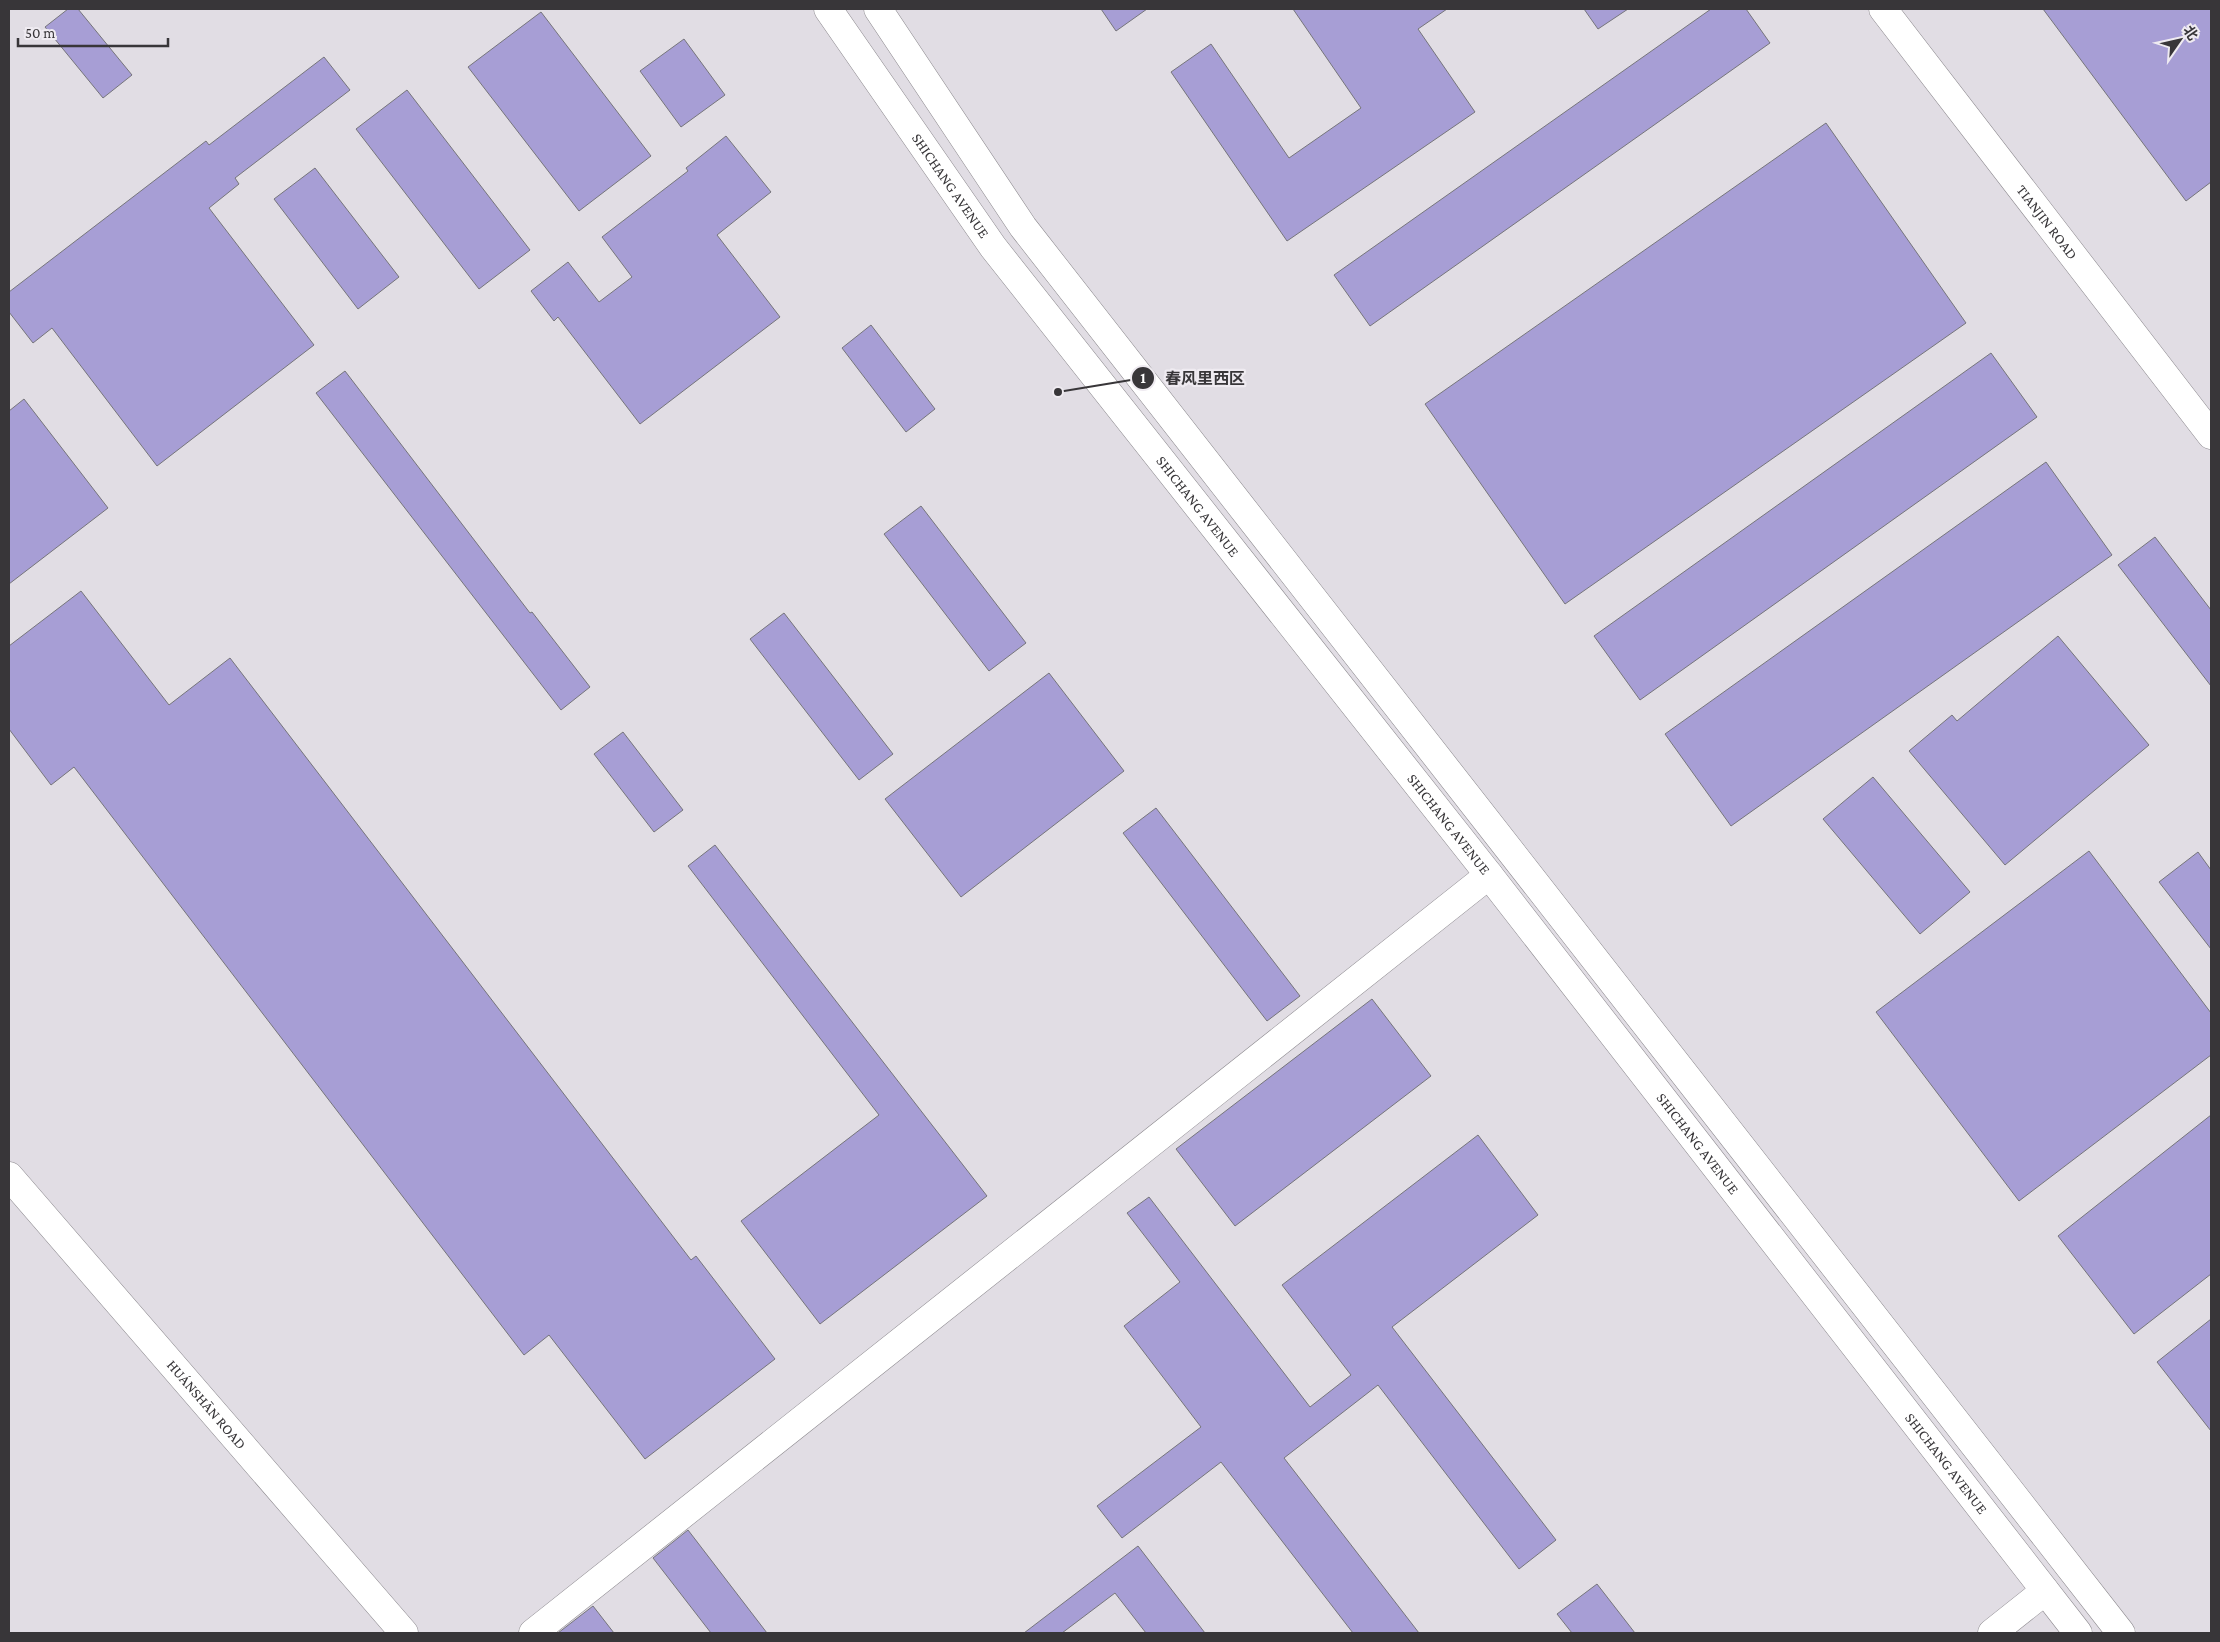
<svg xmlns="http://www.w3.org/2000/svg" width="2220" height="1642" viewBox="0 0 2220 1642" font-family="'Crimson Pro','Noto Sans SC',serif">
  <rect width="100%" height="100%" fill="#e1dde4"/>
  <path fill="#a79ed5" stroke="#76757b" d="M 68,9 L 78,9 L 132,75 L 103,98 L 45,27 Z
    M 1101,9 L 1147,9 L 1116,31 Z
    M 1293,9 L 1447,9 L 1418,29 L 1475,112 L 1287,241 L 1171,72 L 1211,44 L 1289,158 L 1361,108 Z
    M 1584,9 L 1628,9 L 1598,29 Z
    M 1711,9 L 1746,9 L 1770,43 L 1370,326 L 1334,275 Z
    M 2043,9 L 2211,9 L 2211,182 L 2186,201 Z
    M 541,12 L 651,156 L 579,211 L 468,67 Z
    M 684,39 L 725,95 L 681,127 L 640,71 Z
    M 324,57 L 350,90 L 235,178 L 239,184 L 209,208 L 314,345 L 157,466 L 52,328 L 33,343 L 9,312 L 9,292 L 206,141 L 209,145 Z
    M 407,90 L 530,250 L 479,289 L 356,129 Z
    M 1826,123 L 1966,323 L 1565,604 L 1425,404 Z
    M 726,136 L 771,192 L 717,235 L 780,317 L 640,424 L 558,317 L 554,321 L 531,291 L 568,262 L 599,302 L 632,277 L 602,237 L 688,171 L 686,168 Z
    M 315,168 L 399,277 L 358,309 L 274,199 Z
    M 871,325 L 935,409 L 906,432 L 842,348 Z
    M 1991,353 L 2037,417 L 1640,700 L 1594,636 Z
    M 345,371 L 530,613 L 532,612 L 590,687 L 561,710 L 316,393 Z
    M 24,399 L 108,508 L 9,584 L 9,411 Z
    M 2046,462 L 2112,555 L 1731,826 L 1665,734 Z
    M 921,506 L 1026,643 L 989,671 L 884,534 Z
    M 2155,537 L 2211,610 L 2211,686 L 2118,565 Z
    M 81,591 L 169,705 L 230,658 L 691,1260 L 696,1256 L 775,1359 L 645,1459 L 549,1335 L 524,1355 L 74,767 L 51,785 L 9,729 L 9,646 Z
    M 784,613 L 893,754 L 859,780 L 750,639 Z
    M 2058,636 L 2149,745 L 2005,865 L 1909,751 L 1952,715 L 1957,721 Z
    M 1049,673 L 1124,771 L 961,897 L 885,799 Z
    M 623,732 L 683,810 L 654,832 L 594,754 Z
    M 1873,777 L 1970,892 L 1920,934 L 1823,819 Z
    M 1156,808 L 1300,996 L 1267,1021 L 1123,833 Z
    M 715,845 L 987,1196 L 820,1324 L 741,1221 L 879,1115 L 688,866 Z
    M 2089,851 L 2211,1013 L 2211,1055 L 2019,1201 L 1876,1012 Z
    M 2198,852 L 2211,870 L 2211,949 L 2159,882 Z
    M 1372,999 L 1431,1076 L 1235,1226 L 1176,1149 Z
    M 2211,1115 L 2211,1274 L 2134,1334 L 2058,1236 Z
    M 1478,1135 L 1538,1215 L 1392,1327 L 1556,1540 L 1519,1569 L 1378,1385 L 1284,1458 L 1419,1633 L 1353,1633 L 1221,1462 L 1122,1538 L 1097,1506 L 1201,1427 L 1124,1326 L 1180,1282 L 1127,1213 L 1149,1197 L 1310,1407 L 1351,1375 L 1282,1285 Z
    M 2211,1319 L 2211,1431 L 2157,1362 Z
    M 688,1530 L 767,1633 L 711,1633 L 653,1558 Z
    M 1138,1546 L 1205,1633 L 1146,1633 L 1115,1593 L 1062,1633 L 1024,1633 Z
    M 1597,1584 L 1635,1633 L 1572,1633 L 1557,1614 Z
    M 593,1606 L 614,1633 L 558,1633 Z"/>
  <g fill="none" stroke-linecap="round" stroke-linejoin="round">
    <g stroke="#8b888d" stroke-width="29">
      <path id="minor" d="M 533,1633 L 1489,875
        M 1992,1633 L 2045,1591"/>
    </g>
    <g stroke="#8b888d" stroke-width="29">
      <g id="major">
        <path id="s1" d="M 828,9 L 993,247 L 1489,875 L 2078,1633"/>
        <path d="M 878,9 L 1023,227 L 2121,1633"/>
        <path id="s2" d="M 1883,9 L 2211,435"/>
        <path id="s3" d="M 9,1176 L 404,1633"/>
      </g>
    </g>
    <use href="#minor" stroke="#fff" stroke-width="28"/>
    <use href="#major" stroke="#fff" stroke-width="28"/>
  </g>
  <g text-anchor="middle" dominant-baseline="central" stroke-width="4.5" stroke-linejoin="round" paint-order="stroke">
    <g font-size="15" fill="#383639" stroke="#efebf1">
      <text stroke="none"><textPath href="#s1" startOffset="215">SHICHANG AVENUE</textPath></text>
      <text stroke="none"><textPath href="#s2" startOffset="269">TIANJIN ROAD</textPath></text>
      <text stroke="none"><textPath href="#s1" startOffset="620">SHICHANG AVENUE</textPath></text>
      <text stroke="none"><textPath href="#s1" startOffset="1025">SHICHANG AVENUE</textPath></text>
      <text stroke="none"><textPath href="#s1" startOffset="1430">SHICHANG AVENUE</textPath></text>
      <text stroke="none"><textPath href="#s3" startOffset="302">HUÁNSHĀN ROAD</textPath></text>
      <text stroke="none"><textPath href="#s1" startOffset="1835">SHICHANG AVENUE</textPath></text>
    </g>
  </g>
  <path fill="none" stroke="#383639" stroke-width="2" d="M1058 392L1143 378"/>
  <g fill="#383639" stroke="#efebf1" stroke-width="2">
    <circle cx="1058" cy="392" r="5"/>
    <circle cx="1143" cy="378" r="12"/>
  </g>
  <g font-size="15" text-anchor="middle" font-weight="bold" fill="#fff">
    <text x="1143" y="383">1</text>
  </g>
  <g font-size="16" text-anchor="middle" font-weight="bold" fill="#383639" stroke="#efebf1" stroke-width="4.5" stroke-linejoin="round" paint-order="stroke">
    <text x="1205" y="384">春风里西区</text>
  </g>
  <rect width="2220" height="1642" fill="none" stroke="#383639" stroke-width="20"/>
  <g transform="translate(2180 40) rotate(56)" stroke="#efebf1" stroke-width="4" paint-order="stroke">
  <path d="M0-4L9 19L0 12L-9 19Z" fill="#383639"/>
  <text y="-8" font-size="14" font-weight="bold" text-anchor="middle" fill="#383639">北</text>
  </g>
  <path d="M18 38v8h150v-8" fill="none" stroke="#383639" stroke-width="2.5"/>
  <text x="25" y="38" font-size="15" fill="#383639" stroke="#efebf1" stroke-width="4" paint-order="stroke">50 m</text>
</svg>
